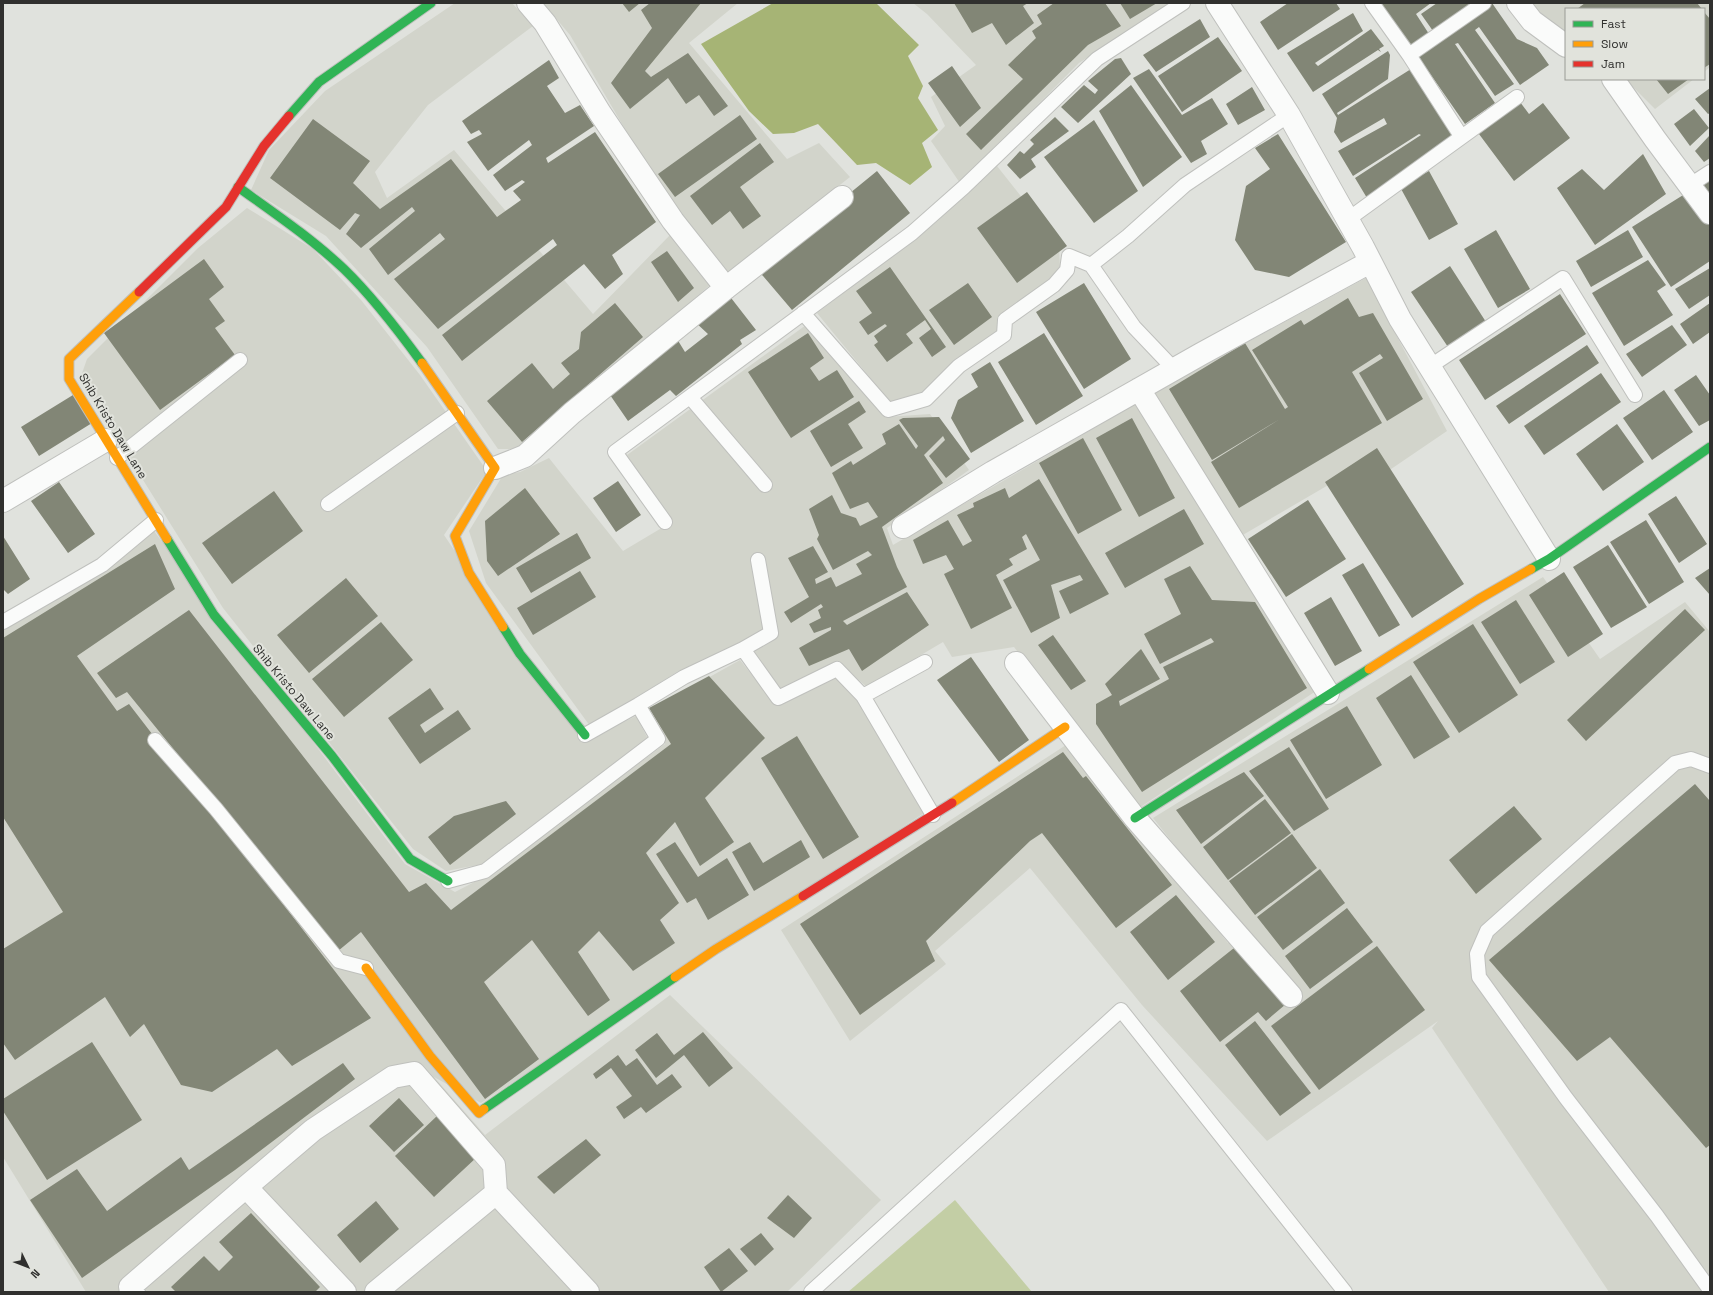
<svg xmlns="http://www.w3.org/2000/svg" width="1713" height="1295" viewBox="0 0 1713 1295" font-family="'Space Grotesk',sans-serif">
  <rect width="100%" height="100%" fill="#e0e2dd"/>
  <path fill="#d2d4cb" d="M 455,3 L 512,3 L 533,26 L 428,105 L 375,172 L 387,198 L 454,150 L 593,314 L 671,234 L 710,285 L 522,449 L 498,449 L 427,347 L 326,236 L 251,190 L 269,150 L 325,91 Z
    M 543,3 L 738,3 L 689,43 L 787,159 L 819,143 L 850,177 L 726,275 L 653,177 L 570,35 Z
    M 913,3 L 1172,3 L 1079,63 L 960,183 L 931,141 L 945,126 L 931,97 L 976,65 L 927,14 Z
    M 1529,3 L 1710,3 L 1710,67 L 1704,72 L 1704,9 L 1566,9 L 1566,36 L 1541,19 Z
    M 1625,79 L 1694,79 L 1655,109 Z
    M 997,166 L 1059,244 L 1060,269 L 1001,333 L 921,394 L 890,402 L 817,313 L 934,224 Z
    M 247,208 L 313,249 L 361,300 L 420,375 L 487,471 L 444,535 L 583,742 L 636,716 L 648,739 L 483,864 L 446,871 L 413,849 L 223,608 L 80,379 L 87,359 L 198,248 Z
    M 1366,278 L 1447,431 L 1372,482 L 1366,463 L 1241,536 L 1153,393 Z
    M 806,325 L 886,417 L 930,414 L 969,470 L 887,528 L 893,545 L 1139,402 L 1316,691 L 1139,808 L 1014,647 L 952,657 L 943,642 L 867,687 L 837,662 L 781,690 L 742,644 L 677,672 L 590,726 L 486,583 L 469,531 L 503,475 L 520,472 L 549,458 L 623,551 L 670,523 L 627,455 Z
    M 154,531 L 405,864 L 455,892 L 486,876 L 665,744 L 647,712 L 740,660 L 774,703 L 835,675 L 861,705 L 924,813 L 481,1103 L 434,1077 L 485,1135 L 670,995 L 881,1200 L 787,1292 L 86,1292 L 3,1157 L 3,627 Z
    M 1543,577 L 1600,659 L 1685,602 L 1710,632 L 1710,1292 L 1609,1292 L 1432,1028 L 1438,1021 L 1267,1141 L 1142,1005 L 1030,868 L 935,951 L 946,964 L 850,1041 L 781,930 L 1066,745 L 1228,943 L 1244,932 L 1153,818 Z"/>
  <path fill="#c3cea5" d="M 955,1200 L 1032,1292 L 848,1292 Z"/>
  <path fill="#a6b475" d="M 773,3 L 876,3 L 919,45 L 908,56 L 923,86 L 918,98 L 938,130 L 922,143 L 932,167 L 910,185 L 876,163 L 857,165 L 818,124 L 794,133 L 773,134 L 749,111 L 701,44 Z"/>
  <path fill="#828676" d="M 622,3 L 640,3 L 629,12 Z
    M 650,3 L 701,3 L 645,71 L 651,77 L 688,53 L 728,106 L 714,116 L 699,95 L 686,104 L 668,78 L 630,109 L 611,83 L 652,28 L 641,10 Z
    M 954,3 L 1028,3 L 1023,6 L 1034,23 L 1006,45 L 992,23 L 972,33 Z
    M 1054,3 L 1105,3 L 1121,26 L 1088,45 L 981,150 L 966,134 L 1023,79 L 1008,65 L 1036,38 L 1032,31 L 1042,24 L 1037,15 Z
    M 1120,3 L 1157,3 L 1130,19 Z
    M 1288,3 L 1336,3 L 1340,9 L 1278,50 L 1260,22 Z
    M 1380,3 L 1431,3 L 1416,14 L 1429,34 L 1411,46 Z
    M 1437,3 L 1467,3 L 1469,6 L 1433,31 L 1421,14 Z
    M 1492,3 L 1517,39 L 1537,48 L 1549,65 L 1520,85 L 1479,27 L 1475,30 L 1514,84 L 1495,96 L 1458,43 L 1455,44 L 1495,103 L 1465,124 L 1417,55 Z
    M 1585,3 L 1697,3 L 1702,9 L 1577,9 Z
    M 1704,12 L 1710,19 L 1710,64 L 1704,68 Z
    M 1353,13 L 1363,31 L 1315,63 L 1318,66 L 1371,29 L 1384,46 L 1379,49 L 1381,52 L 1378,50 L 1313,92 L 1287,53 Z
    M 1200,19 L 1210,37 L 1156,72 L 1143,55 Z
    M 1218,37 L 1242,71 L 1182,112 L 1158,76 Z
    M 1388,51 L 1390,55 L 1388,79 L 1337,113 L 1338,115 L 1411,69 L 1455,134 L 1367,198 L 1355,178 L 1421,135 L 1419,134 L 1353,176 L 1338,151 L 1387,124 L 1384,118 L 1341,143 L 1334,132 L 1337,118 L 1322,94 Z
    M 1121,58 L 1131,74 L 1078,123 L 1061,107 L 1084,85 L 1095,94 L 1098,90 L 1088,81 L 1115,59 Z
    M 549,60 L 559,78 L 547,86 L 565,113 L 580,105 L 594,126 L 546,158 L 548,163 L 595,132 L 656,222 L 612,255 L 623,274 L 605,289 L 584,264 L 462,361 L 442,335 L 557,245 L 553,239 L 438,329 L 394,279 L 445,239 L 440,233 L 388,275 L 369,249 L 415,211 L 412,207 L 361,248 L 346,234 L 360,215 L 355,213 L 340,230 L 270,178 L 313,119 L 370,161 L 353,183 L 380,209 L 451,159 L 497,217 L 521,200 L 513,191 L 525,182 L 522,180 L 505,191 L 493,175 L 532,145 L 529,140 L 488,171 L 467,142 L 482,134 L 479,130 L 471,134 L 462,121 Z
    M 952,66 L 981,108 L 960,127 L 928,83 Z
    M 1149,69 L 1182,115 L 1212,98 L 1228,124 L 1201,141 L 1207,154 L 1191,163 L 1133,78 Z
    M 1656,79 L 1689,79 L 1668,94 Z
    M 1131,85 L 1182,157 L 1143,187 L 1099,111 Z
    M 1252,87 L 1265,110 L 1238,125 L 1226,104 Z
    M 1710,88 L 1710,113 L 1708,114 L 1695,99 Z
    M 1520,102 L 1529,114 L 1543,103 L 1570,138 L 1514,181 L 1479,134 Z
    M 1694,109 L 1709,128 L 1690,146 L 1674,124 Z
    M 740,115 L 757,139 L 675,197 L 658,174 Z
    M 1055,117 L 1069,131 L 1031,159 L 1036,167 L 1020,179 L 1007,165 L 1020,151 L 1024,154 L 1034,144 L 1030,140 Z
    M 1094,120 L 1138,191 L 1094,223 L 1044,157 Z
    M 1278,134 L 1346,242 L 1289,277 L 1255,270 L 1235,240 L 1246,186 L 1270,169 L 1255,148 Z
    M 1710,135 L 1710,158 L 1704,162 L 1695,151 Z
    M 760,143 L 774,162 L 740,187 L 761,216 L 743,229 L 730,211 L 712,225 L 690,196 Z
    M 1643,154 L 1666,194 L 1595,245 L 1557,188 L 1582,169 L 1604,190 Z
    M 877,171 L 910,213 L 792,310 L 757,269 Z
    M 1429,171 L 1458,224 L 1429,240 L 1400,187 Z
    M 1710,179 L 1710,194 L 1703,184 Z
    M 1027,192 L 1067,246 L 1017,283 L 977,228 Z
    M 1688,192 L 1710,224 L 1710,261 L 1671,287 L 1632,227 Z
    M 1496,230 L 1530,289 L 1498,308 L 1464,249 Z
    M 1628,230 L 1643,257 L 1591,287 L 1576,261 Z
    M 667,251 L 694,288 L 678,302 L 651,262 Z
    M 204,259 L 224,287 L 209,299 L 225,321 L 215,328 L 235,355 L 160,410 L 104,333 Z
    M 1648,260 L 1666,285 L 1657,291 L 1673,315 L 1624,346 L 1592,293 Z
    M 1450,266 L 1486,322 L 1448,347 L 1411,292 Z
    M 890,267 L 946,347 L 932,357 L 919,338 L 931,329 L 925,320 L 906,334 L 913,343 L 887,362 L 874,345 L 878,342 L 874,336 L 887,326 L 885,324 L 868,335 L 859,322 L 872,313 L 856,291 Z
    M 1710,268 L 1710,295 L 1689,309 L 1675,289 Z
    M 968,283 L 992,317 L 954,345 L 929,310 Z
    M 1084,283 L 1131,359 L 1084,389 L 1036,312 Z
    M 728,294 L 756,330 L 740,340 L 742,344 L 676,396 L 670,390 L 628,421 L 608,392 L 677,339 L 685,352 L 708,334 L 694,321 Z
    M 1560,294 L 1586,334 L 1485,400 L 1459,360 Z
    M 1348,298 L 1359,317 L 1373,313 L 1423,399 L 1387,421 L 1359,373 L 1383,358 L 1380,354 L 1352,372 L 1382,423 L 1239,508 L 1211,462 L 1280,419 L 1212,460 L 1169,389 L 1245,343 L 1285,409 L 1288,407 L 1252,350 L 1301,320 L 1304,325 Z
    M 615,303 L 643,337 L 522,442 L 487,401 L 532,363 L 553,389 L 570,374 L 561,363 L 579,349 L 581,332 Z
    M 1710,303 L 1710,332 L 1693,344 L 1680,324 Z
    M 1672,325 L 1687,345 L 1642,377 L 1626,354 Z
    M 808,333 L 824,358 L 810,368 L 819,381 L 837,370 L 854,397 L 791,438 L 748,372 Z
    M 1044,333 L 1083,396 L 1036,425 L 998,362 Z
    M 1587,345 L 1599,363 L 1509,424 L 1496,406 Z
    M 990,362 L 1024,421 L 971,453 L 951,418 L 958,400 L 978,387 L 971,374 Z
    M 1601,373 L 1621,402 L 1544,455 L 1524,426 Z
    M 1696,375 L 1710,395 L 1710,420 L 1699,426 L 1674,390 Z
    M 1664,390 L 1693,432 L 1652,460 L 1623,418 Z
    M 73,395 L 92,423 L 39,456 L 21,427 Z
    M 859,401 L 866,412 L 848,424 L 863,448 L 831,467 L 810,431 Z
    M 939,417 L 970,459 L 946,478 L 929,456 L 945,440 L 943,436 L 924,455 L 943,483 L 882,527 L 897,567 L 907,587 L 843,621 L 847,625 L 907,592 L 929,625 L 862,671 L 849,649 L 809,666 L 799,648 L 831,630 L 831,627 L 814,633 L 809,624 L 821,618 L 818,610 L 823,607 L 821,604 L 791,623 L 784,612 L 809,597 L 788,558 L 813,546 L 828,572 L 815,579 L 816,584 L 831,577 L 836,587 L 862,574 L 856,564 L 872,555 L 868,551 L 833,570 L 817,539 L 819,535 L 809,509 L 832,495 L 841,513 L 856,518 L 860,526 L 878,517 L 868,502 L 850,509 L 832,473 L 851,461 L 853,465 L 886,444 L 882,434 L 899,424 L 916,449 L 918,446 L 899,420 L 903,418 Z
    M 1132,418 L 1175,498 L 1139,517 L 1096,438 Z
    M 1617,424 L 1644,462 L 1603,491 L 1576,454 Z
    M 1083,438 L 1122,510 L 1078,534 L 1039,463 Z
    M 1377,448 L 1464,584 L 1412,618 L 1325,482 Z
    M 1039,479 L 1109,594 L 1070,614 L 1059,591 L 1083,580 L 1080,575 L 1051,585 L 1060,618 L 1031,633 L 1003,580 L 1040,560 L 1026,534 L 1022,537 L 1027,549 L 1009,559 L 1013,565 L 996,575 L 1012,608 L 971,629 L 944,574 L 954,569 L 946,555 L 923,564 L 913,540 L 948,520 L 963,546 L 972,541 L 957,515 L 974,507 L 973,503 L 1005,488 L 1009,498 Z
    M 618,481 L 641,515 L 616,532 L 593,498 Z
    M 59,482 L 95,534 L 68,553 L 31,501 Z
    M 525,488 L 560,534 L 498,576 L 487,561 L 485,521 Z
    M 274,491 L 303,531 L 232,584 L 202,543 Z
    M 1676,496 L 1707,544 L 1679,563 L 1648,514 Z
    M 1308,500 L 1346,559 L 1286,597 L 1248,539 Z
    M 1184,509 L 1204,544 L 1125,588 L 1105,553 Z
    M 1646,520 L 1684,582 L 1649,604 L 1610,542 Z
    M 577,533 L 591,558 L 531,593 L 516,568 Z
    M 3,536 L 30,579 L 8,594 L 3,589 Z
    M 155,544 L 175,589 L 77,656 L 117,711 L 129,704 L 371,1018 L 292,1066 L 277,1049 L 212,1092 L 181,1085 L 144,1024 L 130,1037 L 105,997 L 15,1060 L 3,1043 L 3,949 L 63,912 L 3,817 L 3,638 Z
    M 1608,545 L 1647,607 L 1611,628 L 1573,567 Z
    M 1363,563 L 1400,625 L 1379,637 L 1342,575 Z
    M 1190,566 L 1212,600 L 1255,602 L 1307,688 L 1142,792 L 1096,724 L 1096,704 L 1112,695 L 1105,684 L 1141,649 L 1160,679 L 1119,701 L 1120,706 L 1169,679 L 1163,667 L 1214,642 L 1211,638 L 1160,664 L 1144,634 L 1181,614 L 1164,579 Z
    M 1710,568 L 1710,595 L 1695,578 Z
    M 580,571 L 596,597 L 533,635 L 517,608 Z
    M 1564,572 L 1603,634 L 1568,657 L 1529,595 Z
    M 346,578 L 378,616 L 309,673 L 277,635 Z
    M 1331,597 L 1362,651 L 1335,666 L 1304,613 Z
    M 1516,600 L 1555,662 L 1520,684 L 1481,622 Z
    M 1685,609 L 1705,630 L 1586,741 L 1567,720 Z
    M 189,610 L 409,892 L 426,883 L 451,910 L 671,744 L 649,708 L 709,676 L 765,738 L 705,798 L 734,842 L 700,866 L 675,822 L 646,853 L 679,903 L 660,920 L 675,943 L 633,971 L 599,931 L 578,952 L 610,1000 L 588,1016 L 532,940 L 484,982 L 539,1059 L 485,1099 L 361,932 L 338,951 L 127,692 L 116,698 L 97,673 Z
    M 381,622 L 413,660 L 344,717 L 312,679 Z
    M 1473,624 L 1518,695 L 1459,733 L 1413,662 Z
    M 1053,635 L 1086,681 L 1071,690 L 1038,645 Z
    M 971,657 L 1029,740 L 999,762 L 937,680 Z
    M 1411,675 L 1450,737 L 1414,759 L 1376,698 Z
    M 430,688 L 444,709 L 420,725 L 425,733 L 458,710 L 471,729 L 420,764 L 388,718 Z
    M 1347,706 L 1382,765 L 1326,799 L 1290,740 Z
    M 797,736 L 859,837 L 823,859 L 761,758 Z
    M 1289,747 L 1329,809 L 1294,831 L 1249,771 Z
    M 1063,752 L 1083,778 L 1086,776 L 1172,885 L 1116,928 L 1042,833 L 1030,841 L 926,941 L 935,961 L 860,1015 L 800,924 Z
    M 1244,772 L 1264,796 L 1201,844 L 1176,810 Z
    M 1695,784 L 1710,801 L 1710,1145 L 1706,1148 L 1610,1037 L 1577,1061 L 1489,960 Z
    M 1265,799 L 1291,833 L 1228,880 L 1203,847 Z
    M 506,801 L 516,814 L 450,865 L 428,837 L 454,816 Z
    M 1514,806 L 1542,839 L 1476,894 L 1449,860 Z
    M 1292,834 L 1317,868 L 1255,915 L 1229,881 Z
    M 801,840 L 810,857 L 754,891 L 732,852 L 750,842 L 763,863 Z
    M 675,842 L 698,877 L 727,858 L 749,895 L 708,920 L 696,898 L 687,903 L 656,854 Z
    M 1320,869 L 1345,903 L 1283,950 L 1257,917 Z
    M 1176,895 L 1215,942 L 1168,980 L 1130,932 Z
    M 1347,908 L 1373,942 L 1310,989 L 1285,956 Z
    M 1239,944 L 1286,1004 L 1266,1021 L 1258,1012 L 1220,1042 L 1180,991 Z
    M 1377,946 L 1425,1010 L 1319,1090 L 1271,1026 Z
    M 1255,1021 L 1311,1093 L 1280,1116 L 1225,1045 Z
    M 703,1032 L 733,1068 L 709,1087 L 684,1055 L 656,1078 L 635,1050 L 657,1033 L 674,1055 Z
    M 92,1042 L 142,1120 L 47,1180 L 3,1111 L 3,1099 Z
    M 618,1055 L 626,1066 L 637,1058 L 657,1085 L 672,1074 L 682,1087 L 646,1113 L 641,1107 L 624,1119 L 616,1107 L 632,1096 L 611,1068 L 596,1079 L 593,1074 Z
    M 343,1063 L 355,1079 L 235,1170 L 82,1278 L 30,1200 L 77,1169 L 107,1211 L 181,1157 L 189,1170 Z
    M 399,1098 L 424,1125 L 394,1152 L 369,1126 Z
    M 438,1115 L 477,1157 L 434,1197 L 395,1156 Z
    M 586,1139 L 601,1155 L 554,1194 L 537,1177 Z
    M 788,1195 L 812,1218 L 794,1238 L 767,1218 Z
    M 376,1201 L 399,1229 L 360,1263 L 337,1235 Z
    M 251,1213 L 320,1287 L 315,1292 L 176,1292 L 171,1287 L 204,1256 L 219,1271 L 233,1257 L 219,1242 Z
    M 761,1233 L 774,1249 L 755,1266 L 740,1249 Z
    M 729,1248 L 748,1271 L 721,1292 L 704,1267 Z"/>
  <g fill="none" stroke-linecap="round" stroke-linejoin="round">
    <g stroke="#bfc0bd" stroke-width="16">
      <path id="lane" d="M 1372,3 L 1409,55 L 1461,136
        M 1409,55 L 1484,3
        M 1690,185 L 1710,172
        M 1347,220 L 1517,97
        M 1091,265 L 1128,236 L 1185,185 L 1289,115
        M 803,313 L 888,410 L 926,399 L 959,366 L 1004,335 L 1005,320 L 1054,285 L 1067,270 L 1069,256 L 1091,265 L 1134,327 L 1174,369
        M 1429,367 L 1563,278 L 1635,395
        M 690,397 L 765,485
        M 117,458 L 240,360
        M 328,504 L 457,413
        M 665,522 L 615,452 L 912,233 L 964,187 L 1097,59 L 1183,3
        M 758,560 L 771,633 L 743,649 L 778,698 L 837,669 L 863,696
        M 3,622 L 102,565 L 156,520
        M 925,662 L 863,696 L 933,815
        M 585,735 L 638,705 L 684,677 L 743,649
        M 155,740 L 216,809 L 339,961 L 366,968
        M 1710,766 L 1691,759 L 1675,763 L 1487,931 L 1477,954 L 1479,977 L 1566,1098 L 1657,1216 L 1710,1290
        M 448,881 L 485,871 L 658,739 L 638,705
        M 811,1292 L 1121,1010 L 1345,1292"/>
    </g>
    <g stroke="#bfc0bd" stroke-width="24">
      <path id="street" d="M 528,3 L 545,23 L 600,113 L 673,221 L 726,288
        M 1217,3 L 1289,115 L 1363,247 L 1400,319 L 1549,559
        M 1518,3 L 1532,21 L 1566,46
        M 1613,79 L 1655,139 L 1710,213
        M 1139,389 L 1328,693
        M 495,468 L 525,456 L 572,413 L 726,288 L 842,197
        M 3,501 L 106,440
        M 903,527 L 993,472 L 1201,354 L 1370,262
        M 1016,663 L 1135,818 L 1291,996
        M 246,1187 L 313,1130 L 393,1077 L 414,1073 L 494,1165 L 496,1193
        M 134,1292 L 130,1287 L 246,1187 L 345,1292
        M 376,1292 L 496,1193 L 588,1292"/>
    </g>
    <g stroke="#bfc0bd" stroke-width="11">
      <path id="fast" d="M 289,116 L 319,82 L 431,3
        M 238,187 C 274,213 311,238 344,269 C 373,297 398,330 422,363
        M 167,539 L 214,615 L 332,756 L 410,859 L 448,881
        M 1531,569 L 1549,559 L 1710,447
        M 503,627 L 520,654 L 585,735
        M 1135,818 L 1369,669
        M 484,1109 L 675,977"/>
    </g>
    <g stroke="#bfc0bd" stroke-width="11">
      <path id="slow" d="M 139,292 L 69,359 L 69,379 L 167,539
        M 422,363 L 495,468 L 455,536 L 469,573 L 503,627
        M 1369,669 L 1479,599 L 1531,569
        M 952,803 L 1065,727
        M 366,968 L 430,1056 L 479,1113 L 484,1109
        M 675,977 L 716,949 L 803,896"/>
    </g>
    <g stroke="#bfc0bd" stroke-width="11">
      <path id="jam" d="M 139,292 L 226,207 L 264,146 L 289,116
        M 803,896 L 952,803"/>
    </g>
    <use href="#lane" stroke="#fafbfa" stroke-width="14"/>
    <use href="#street" stroke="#fafbfa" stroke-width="22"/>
    <use href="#fast" stroke="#30b455" stroke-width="9"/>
    <use href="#slow" stroke="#ff9f0a" stroke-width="9"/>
    <use href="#jam" stroke="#e5322d" stroke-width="9"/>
  </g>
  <g text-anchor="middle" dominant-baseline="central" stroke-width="4" stroke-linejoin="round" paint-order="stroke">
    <g font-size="12" fill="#30302e" stroke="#e1e3dc">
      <text transform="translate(113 426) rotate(59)">Shib Kristo Daw Lane</text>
      <text transform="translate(294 692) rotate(50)">Shib Kristo Daw Lane</text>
    </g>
  </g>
  <rect width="1713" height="1295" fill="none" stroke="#30302e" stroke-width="8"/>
  <rect x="1565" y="8" width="140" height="72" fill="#e1e3dc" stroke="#9a9b96"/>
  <rect x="1573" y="21" width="20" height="6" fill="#30b455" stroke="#9a9b96"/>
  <text x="1601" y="28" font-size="12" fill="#30302e">Fast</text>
  <rect x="1573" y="41" width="20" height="6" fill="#ff9f0a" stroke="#9a9b96"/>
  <text x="1601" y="48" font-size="12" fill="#30302e">Slow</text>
  <rect x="1573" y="61" width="20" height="6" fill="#e5322d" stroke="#9a9b96"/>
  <text x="1601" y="68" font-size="12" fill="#30302e">Jam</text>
  <g transform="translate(28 1267) rotate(133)" stroke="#e1e3dc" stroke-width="3" paint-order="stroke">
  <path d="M0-3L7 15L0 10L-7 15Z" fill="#30302e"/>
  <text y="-6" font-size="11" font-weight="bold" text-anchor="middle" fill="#30302e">N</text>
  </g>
</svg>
